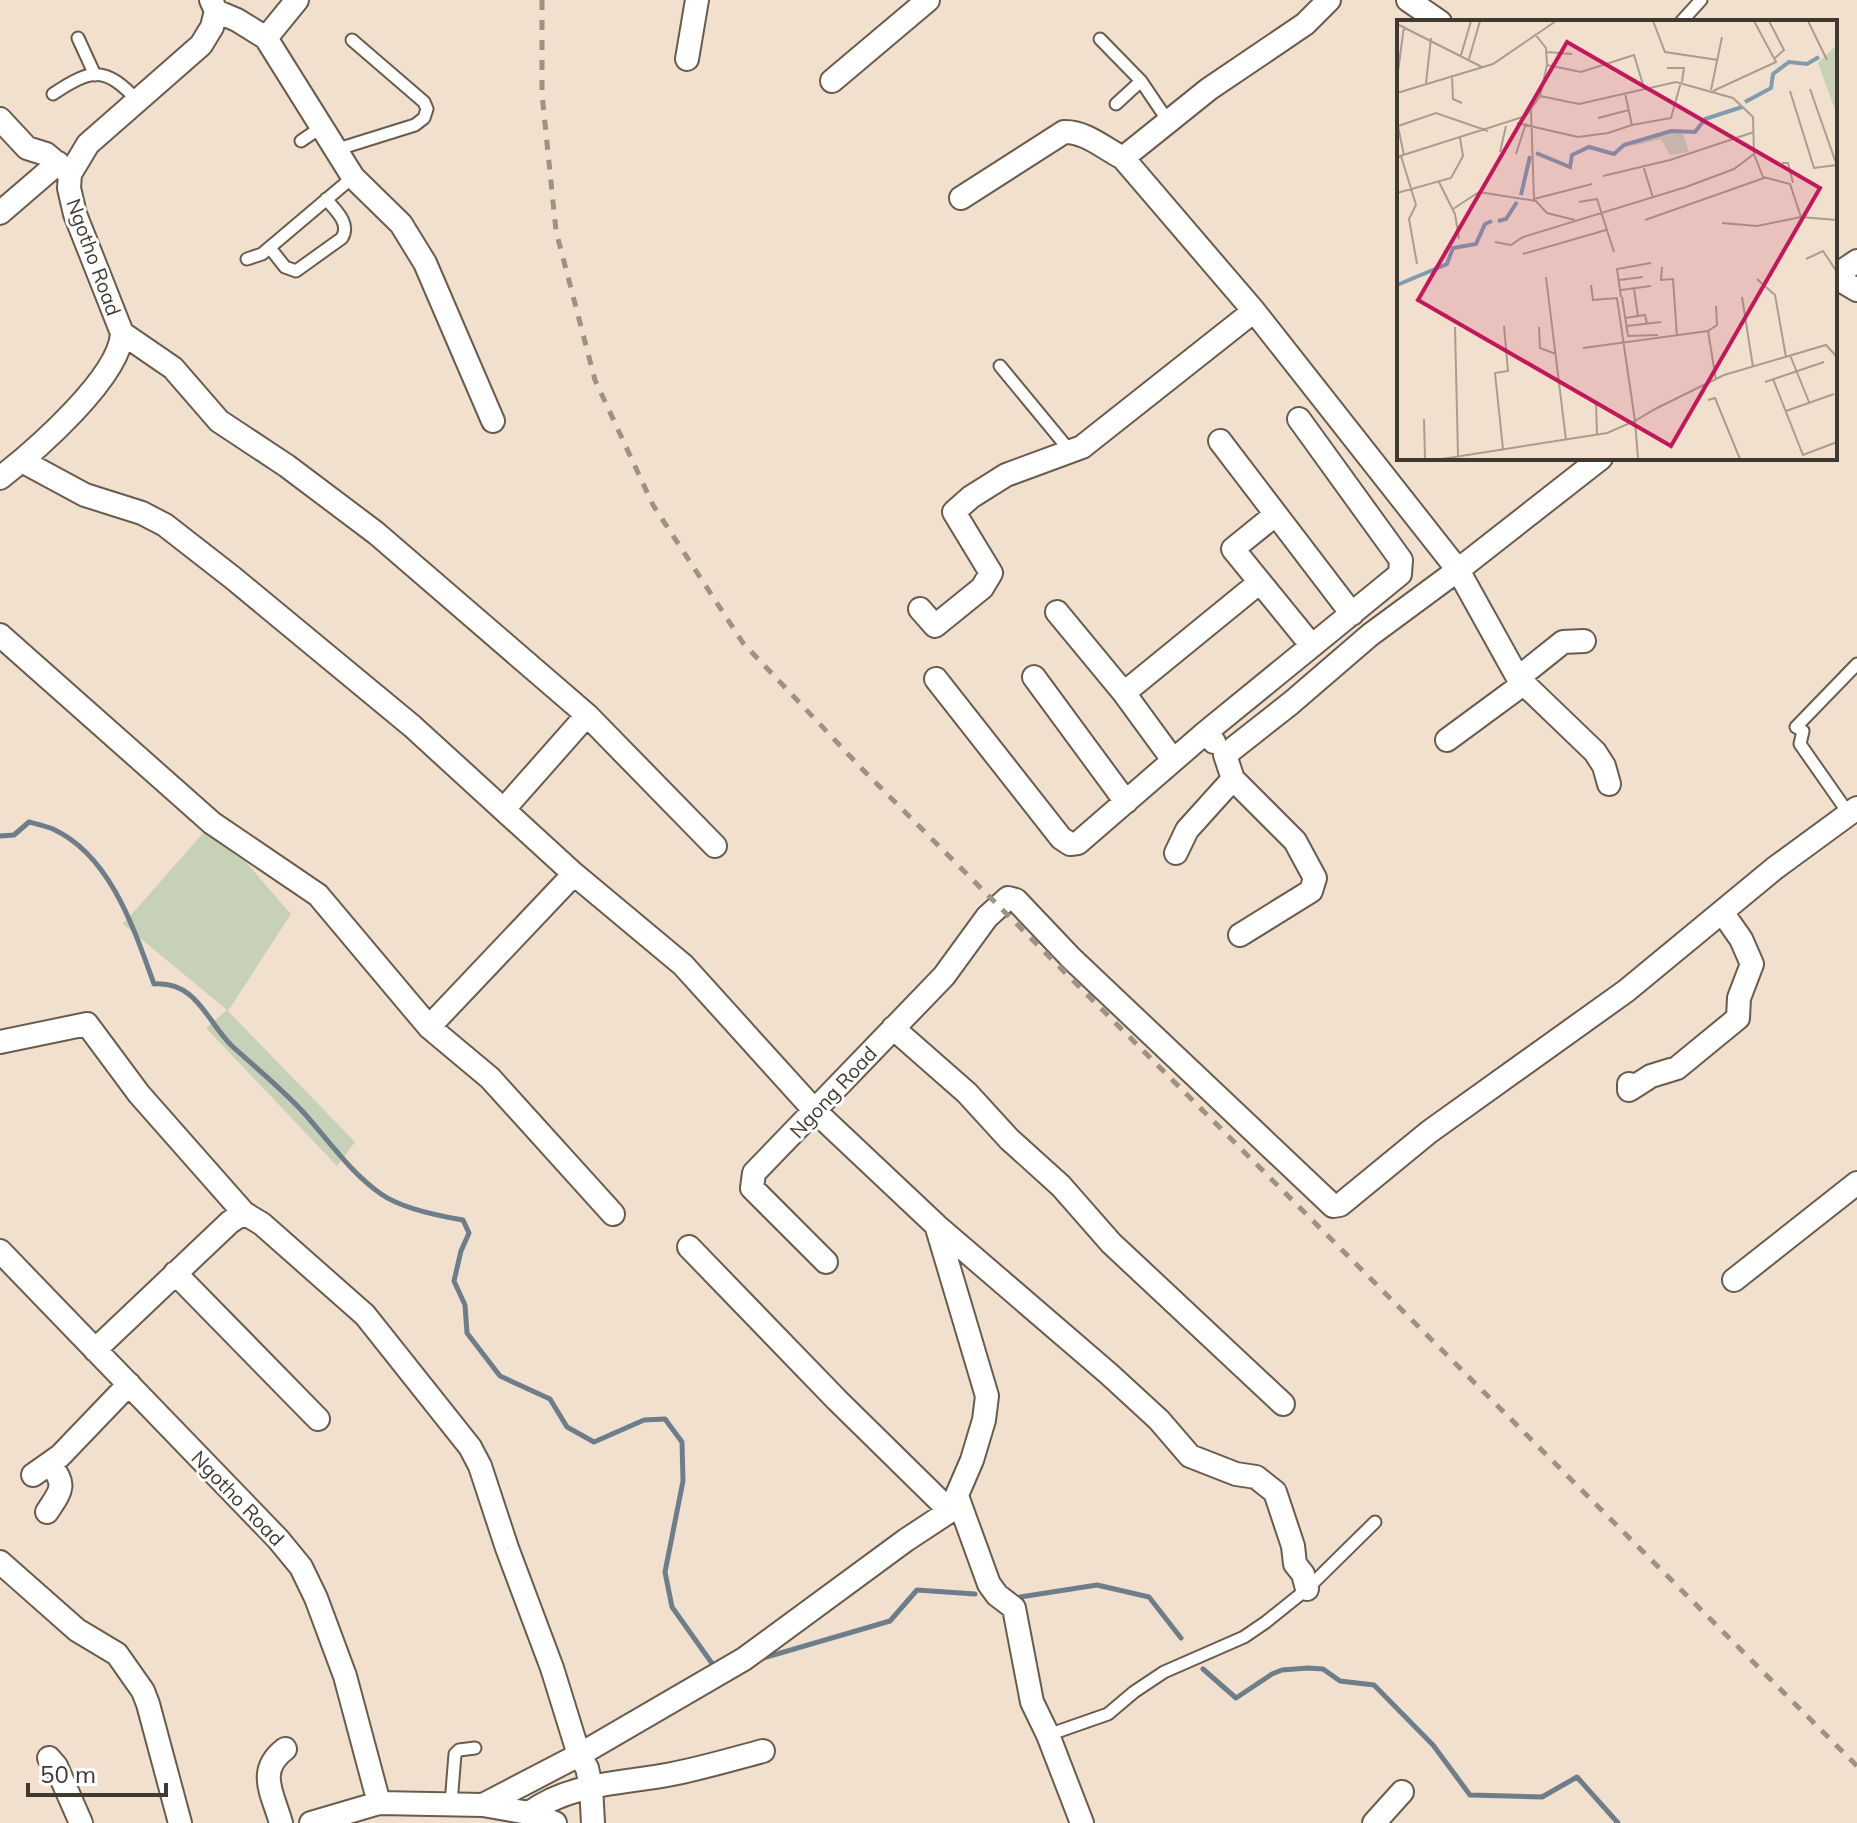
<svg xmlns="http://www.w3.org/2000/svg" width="1857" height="1823" viewBox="0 0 1857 1823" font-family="Mulish,sans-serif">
  <rect width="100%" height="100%" fill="#f1e0ce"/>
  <path fill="#c7d1b7" d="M 212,823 L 291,914 L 228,1011 L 355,1142 L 337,1166 L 206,1028 L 227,1010 L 123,924 Z"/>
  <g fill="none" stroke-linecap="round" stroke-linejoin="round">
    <path stroke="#6d7e8a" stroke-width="5" d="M 0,836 L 14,835 L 29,822 C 37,824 46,826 53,829 C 111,856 134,929 154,984 C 197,981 207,1022 232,1046 C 256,1068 282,1089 304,1113 C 329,1141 350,1172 381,1194 C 401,1208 439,1216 463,1220 L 469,1233 L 461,1251 L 454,1281 L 465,1305 L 467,1333 L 500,1376 L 550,1399 L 567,1427 L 594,1442 L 644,1420 L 665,1419 L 682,1442 L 683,1481 L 665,1572 L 672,1607 L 716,1669
      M 1020,1597 L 1097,1585 L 1149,1597 L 1181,1638
      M 760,1659 L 890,1621 L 917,1590 L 975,1594
      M 1203,1669 L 1236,1698 L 1272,1674 L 1282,1670 L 1308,1668 L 1323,1669 L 1340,1681 L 1374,1685 L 1433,1745 L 1470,1795 L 1542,1797 L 1577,1777 L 1618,1823"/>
    <g stroke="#695c4c" stroke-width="15">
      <path id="lane" d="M 1681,22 L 1701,0
        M 78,38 L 95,75
        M 1100,39 L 1141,81 L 1168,121
        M 53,94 C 92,68 105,66 138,101
        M 1116,104 L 1141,81
        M 301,141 L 320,128
        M 335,150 L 415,125 L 424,118 L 427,109 L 424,102 L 352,40
        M 270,248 L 285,267 L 296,271 L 342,238 C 351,223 335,210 326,199
        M 247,259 L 262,254 L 353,177
        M 1000,366 L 1071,452
        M 1849,814 L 1800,744 L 1803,731 L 1796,727 L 1857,664
        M 1048,1735 L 1108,1714 L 1134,1692 L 1164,1672 L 1244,1637 L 1266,1622 L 1307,1589 L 1375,1522
        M 451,1804 L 455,1754 L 459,1750 L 475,1748"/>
    </g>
    <g stroke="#695c4c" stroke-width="26">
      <path id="street" d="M 1408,0 L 1440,22
        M 216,11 L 237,20 L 266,38 L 353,177 L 401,224 L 425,263 L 493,421
        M 266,38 L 297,0
        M 687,59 L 697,0
        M 832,81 L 928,0
        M 0,119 L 27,148 L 46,154 L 70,174
        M 1123,158 L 1254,311 L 1458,570 L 1518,678 L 1595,752 L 1604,766 L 1609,784
        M 961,198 L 1064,132 C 1085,131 1105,149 1123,158 L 1209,89 L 1305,24 L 1329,0
        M 0,213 L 58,163
        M 1835,276 L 1857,261
        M 1835,277 L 1857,290
        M 122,333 L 173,368 L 219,421 L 287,466 L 376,533 L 587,715 L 715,846
        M 1220,441 L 1352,614
        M 22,461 L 85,495 L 142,513 L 165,525 L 233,578 L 412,726 L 574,874 L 683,965 L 816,1112 L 937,1226 L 1109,1374 L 1159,1420 L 1190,1456 L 1236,1474 L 1256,1477 L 1275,1492 L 1293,1546 L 1295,1564 L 1303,1574 L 1307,1589
        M 0,478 C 35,451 120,377 122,333 L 75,214 L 69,188 L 70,174 L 88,144 L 201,45 L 212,27 L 216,11 L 211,0
        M 1275,515 L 1233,549 L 1312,646
        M 920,609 L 935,626 L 982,588 L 991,573 L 954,512 L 971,497 L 1006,475 L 1082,447 L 1254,311
        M 1057,612 L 1124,693 L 1173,760
        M 0,635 L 212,823 L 318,895 L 429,1027 L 490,1078 L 613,1214
        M 1034,677 L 1126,802
        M 1518,678 L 1563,642 L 1584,641
        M 936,679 L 1061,838 L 1070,844 L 1078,843 L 1205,733 L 1214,742
        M 1124,693 L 1260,582
        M 1205,733 L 1400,574 L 1401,560 L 1299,419
        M 1447,740 L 1523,684
        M 504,809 L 587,715
        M 1176,853 L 1187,830 L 1233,779
        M 1240,935 L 1311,891 L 1315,878 L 1295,841 L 1233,779 L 1225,755 L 1291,703 L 1370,635 L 1458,570 L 1601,458
        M 429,1027 L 574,874
        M 893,1028 L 967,1093 L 1009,1139 L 1061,1186 L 1111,1243 L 1283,1404
        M 0,1042 L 87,1024 L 139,1094 L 244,1213
        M 1629,1084 L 1629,1090 L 1651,1076 L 1677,1068 L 1738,1018 L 1739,998 L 1752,964 L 1741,939 L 1722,912
        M 689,1247 L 837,1400 L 950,1511
        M 0,1251 L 278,1539 L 301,1567 L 316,1598 L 345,1676 L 379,1803
        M 826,1262 L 752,1188 L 754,1173 L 944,976 L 987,917 L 1008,898 L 1016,900 L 1071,958 L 1333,1206 L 1340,1205 L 1429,1132 L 1626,991 L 1775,868 L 1857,808
        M 175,1273 L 318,1419
        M 1734,1280 L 1857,1183
        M 95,1350 L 230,1222 L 244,1213 L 262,1224 L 365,1315 L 470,1447 L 480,1466 L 507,1548 L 552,1668 L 579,1755 L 587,1768 L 591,1786 L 593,1823
        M 33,1475 L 60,1456 L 129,1384
        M 957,1496 L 989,1584 L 997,1595 L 1014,1608 L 1032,1702 L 1048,1735 L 1082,1823
        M 47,1512 C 60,1492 68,1485 50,1465
        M 0,1562 L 77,1630 L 117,1654 L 143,1691 L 148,1704 L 180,1823
        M 49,1758 L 56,1766 L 81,1823
        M 483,1805 L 579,1755 L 744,1659 L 906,1540 L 950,1511 L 972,1460 L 984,1420 L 987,1396 L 937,1228
        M 529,1813 C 572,1782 622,1784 672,1774 C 703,1768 733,1759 763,1751
        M 281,1823 C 273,1794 256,1771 285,1749
        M 311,1823 L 379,1803 L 483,1805 L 529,1813 L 555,1823
        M 1374,1823 L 1402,1792"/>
    </g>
    <use href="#lane" stroke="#fff" stroke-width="11"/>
    <use href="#street" stroke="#fff" stroke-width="22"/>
    <path stroke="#9e9285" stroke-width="5" stroke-dasharray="10 10" stroke-linecap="butt" d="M 542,0 L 542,94 L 556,231 L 595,380 L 653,505 L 743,643 L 867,774 L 1857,1766"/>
  </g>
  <g text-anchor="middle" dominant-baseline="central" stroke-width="6" stroke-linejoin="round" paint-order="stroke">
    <g font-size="20" fill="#3f3932" stroke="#fff">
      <text transform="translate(94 257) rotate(70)">Ngotho Road</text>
      <text transform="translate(833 1092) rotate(-47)">Ngong Road</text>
      <text transform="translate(238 1498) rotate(46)">Ngotho Road</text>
    </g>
  </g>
  <g transform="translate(1397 20)">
    <rect width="440" height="440" fill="#f1e0ce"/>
    <path d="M 440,25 L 440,95 L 421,43 ZM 285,111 L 292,132 L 273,135 L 264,119 L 236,126 L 234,121 Z" fill="#c7d1b7"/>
    <path fill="none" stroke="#819bb0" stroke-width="4" d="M 348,82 L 374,68 L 376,54 L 392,42 L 410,44 L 422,37M 139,133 L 173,147 L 175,135 L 192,127 L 217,134 L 227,125 L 274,111 L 298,112 L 308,99 L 345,87M 124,175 L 133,136M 101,201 L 109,199 L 120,182M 0,265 L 50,244 L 56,228 L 79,224 L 88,204 L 95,201"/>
    <path fill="none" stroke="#aa9d90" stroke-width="2" d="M 256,1 L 268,32 L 321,40M 372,1 L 387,30 L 378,38M 411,1 L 430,40M 0,4 L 85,47M 150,32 L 175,34M 64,35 L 74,1M 72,39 L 83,1M 150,45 L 184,52 L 237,35 L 247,68M 270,48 L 287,48 L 285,62M 55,55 L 56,79 L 65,83M 0,59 L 7,6M 29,63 L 34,18M 413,69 L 440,146M 314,70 L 325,17M 316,71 L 379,42 L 357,1M 393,71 L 417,148 L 440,145M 0,73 L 96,44 L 159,1M 143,76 L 182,84 L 279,62 L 336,78 L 356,97 L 357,134 L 366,157 L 393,164 L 404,197 L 440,200M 134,90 L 137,179 L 150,193 L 178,200M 201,98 L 232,90M 0,102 L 7,135M 120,103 L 181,117 L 211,113 L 235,105 L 228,73M 235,105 L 274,98 L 284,62M 1,106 L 39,93 L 91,111M 103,132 L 109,106M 119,134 L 129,103M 4,136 L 19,185 L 12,199 L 20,244M 0,137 L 129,96 L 143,76 L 150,45 L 149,28 L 138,14M 385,143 L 391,143 L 396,163M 246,145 L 256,178M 206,156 L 273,140 L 357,112M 42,162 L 58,194 L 62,219M 0,173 L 54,158 L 66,136 L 63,118M 137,179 L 195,164M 182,182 L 200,179 L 217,232M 56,189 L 82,172 L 139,181M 248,200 L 367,158M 325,203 L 360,206 L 404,197M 98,222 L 114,225 L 126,217 L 289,167 L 337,149 L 357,134M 126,234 L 209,210M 409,239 L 426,231 L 440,252M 265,247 L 264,260 L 276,259 L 280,317M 149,257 L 169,420M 360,259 L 378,275 L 389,337M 222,260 L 246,257M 237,269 L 241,296M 224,270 L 254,266M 224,277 L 220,249 L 254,243M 225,277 L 231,316 L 261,315M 345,277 L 356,347M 319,286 L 320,305 L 311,311 L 319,360M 228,298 L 248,295 L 250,304M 230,306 L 264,302M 58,307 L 61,436M 142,307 L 143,328 L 159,334M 186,328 L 311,311M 393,335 L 412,382M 376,359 L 406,435 L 440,422M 368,362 L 427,342M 311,380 L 318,378 L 343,439M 199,382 L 200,414M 389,391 L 437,374M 27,399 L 28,439M 106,429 L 98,353 L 111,351 L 107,306M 45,439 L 210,413 L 238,401 L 220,278 L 196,280 L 194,265M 241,439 L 238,401 L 258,389 L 327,355 L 429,325 L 440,337"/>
    <path fill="#c2185b" fill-opacity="0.15" stroke="#c2185b" stroke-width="4" d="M 170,22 L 423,168 L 274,426 L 21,280 Z"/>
    <rect width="440" height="440" fill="none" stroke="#3f3932" stroke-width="4"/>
  </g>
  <path d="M28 1783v12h138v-12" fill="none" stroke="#3f3932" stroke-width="4"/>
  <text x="40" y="1783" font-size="24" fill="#3f3932" stroke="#ffffff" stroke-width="6" paint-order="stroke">50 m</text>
</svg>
